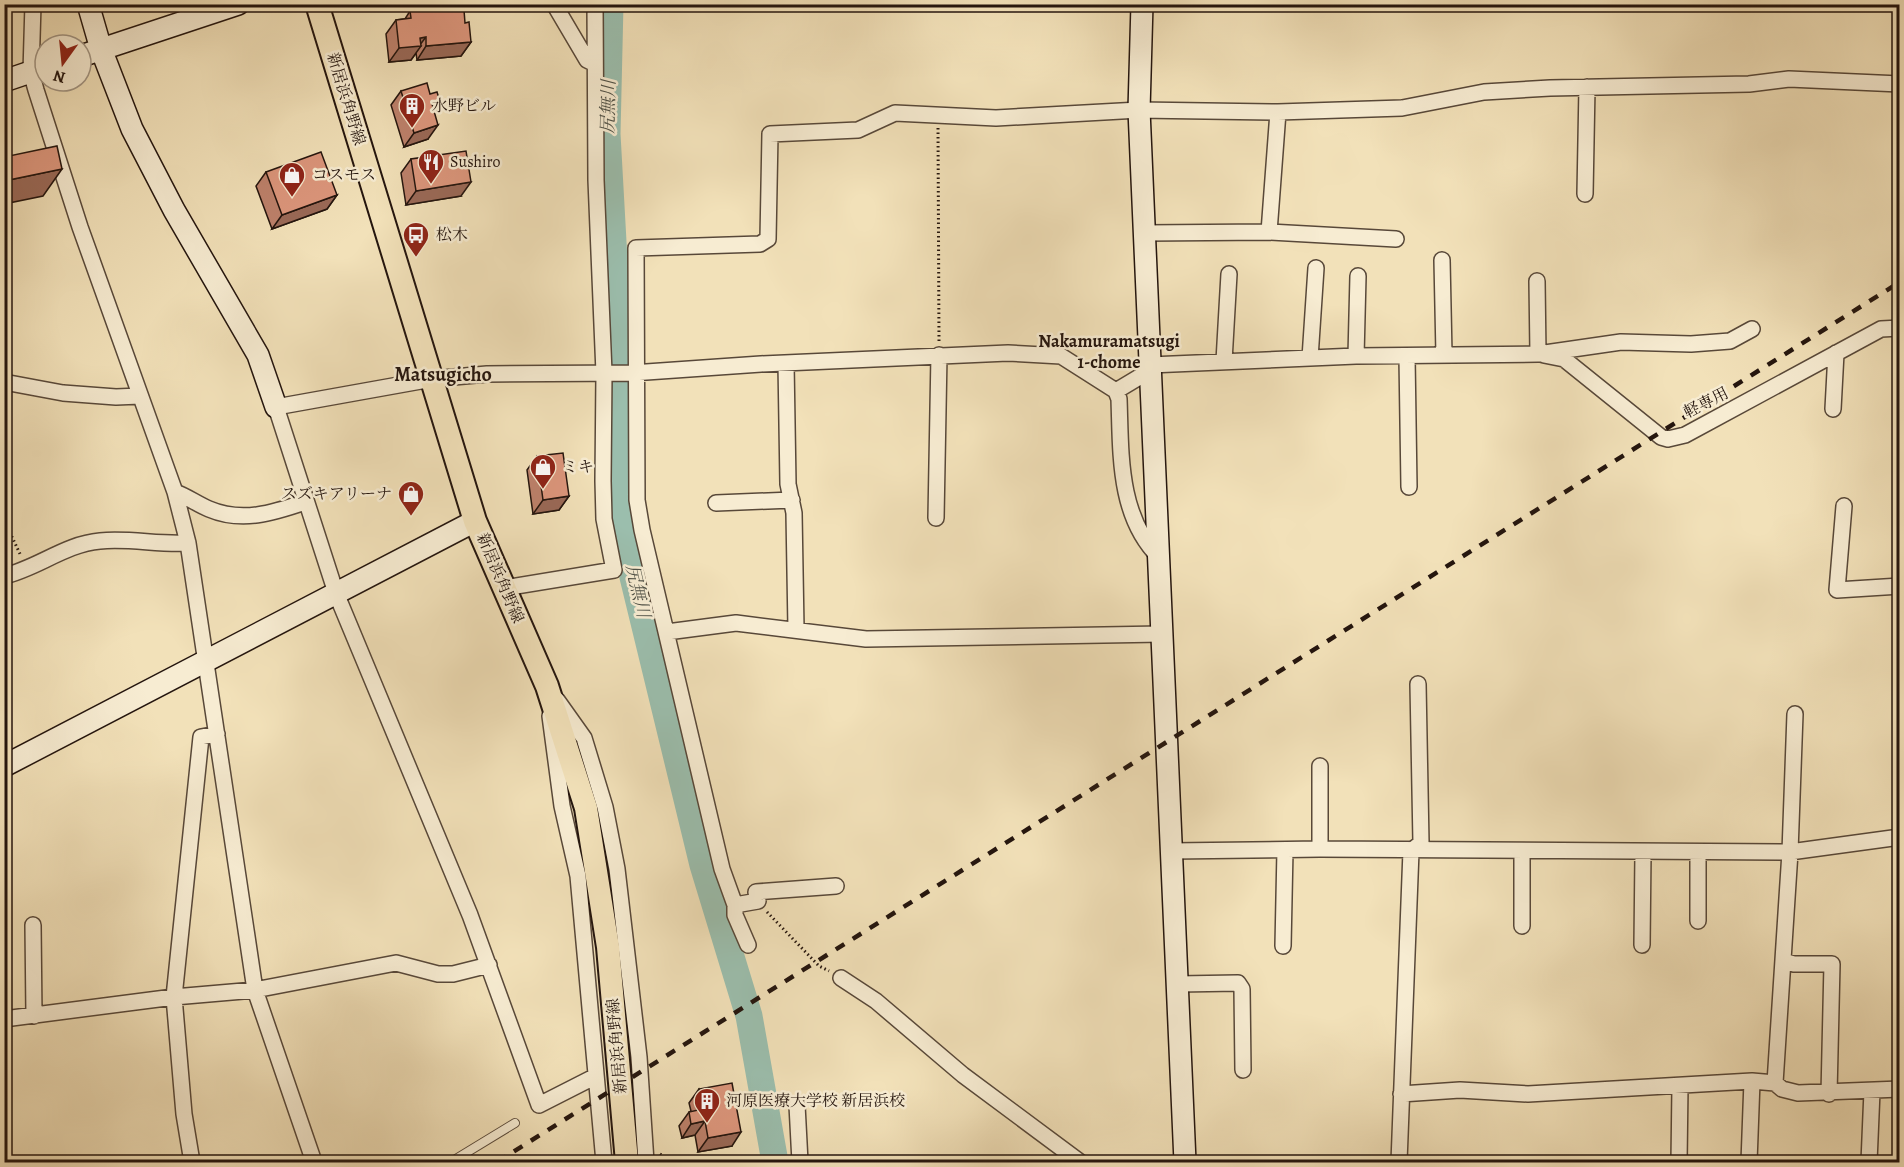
<svg xmlns="http://www.w3.org/2000/svg" width="1904" height="1167" viewBox="0 0 1904 1167" font-family="Alegreya,'Noto Serif JP',serif">
  <rect width="100%" height="100%" fill="#f2e1b9"/>
  <filter id="stains"><feTurbulence type="fractalNoise" baseFrequency=".00333" numOctaves="4"/><feColorMatrix values="0 0 0 0 .2 0 0 0 0 .09 0 0 0 0 .02 0 0 0 .5 -.17"/></filter>
  <radialGradient id="worn" r=".72"><stop offset=".6" stop-color="#630" stop-opacity="0"/><stop offset="1" stop-color="#630" stop-opacity=".3"/></radialGradient>
  <g fill="none" stroke-linecap="round" stroke-linejoin="round">
    <path stroke="#9bbead" stroke-width="27" d="M 610,4 L 607,134 L 618,331 L 620,513 L 633,577 L 703,865 L 749,1016 L 775,1162"/>
    <g stroke="#584839" stroke-width="10">
      <path id="lane" d="M 451,1162 L 515,1123"/>
    </g>
    <g stroke="#584839" stroke-width="18">
      <path id="street" d="M 33,4 L 31,72 L 36,90 L 80,227 L 175,492 L 188,543 L 255,990 L 314,1162
        M 554,4 L 587,60 L 595,64
        M 1585,194 L 1587,87
        M 1269,232 L 1278,112
        M 1146,233 L 1269,232 L 1396,239
        M 1442,260 L 1444,355
        M 1537,281 L 1538,354
        M 1544,355 L 1564,359 L 1661,437 L 1668,439 L 1685,435 L 1881,329 L 1900,328
        M 1356,356 L 1358,276
        M 1407,357 L 1409,487
        M 1310,358 L 1316,268
        M 1224,361 L 1229,274
        M 786,363 L 788,484 L 794,513 L 796,629
        M 4,382 L 63,393 L 116,397 L 140,396
        M 1116,391 L 1119,399 C 1121,454 1118,516 1159,557
        M 1833,409 L 1836,353
        M 175,492 C 188,497 197,504 209,509 C 242,523 273,513 305,502
        M 716,503 L 792,500
        M 1844,506 L 1837,590 L 1900,586
        M 936,518 L 939,355
        M 4,576 C 38,568 65,544 100,541 C 129,538 159,545 188,543
        M 504,588 L 614,570 L 604,519 L 603,481 L 604,373 L 596,180 L 595,4
        M 667,632 L 736,623 L 866,639 L 1162,634
        M 557,700 L 584,738 L 605,807 L 617,869 L 639,1057 L 646,1162
        M 550,716 L 562,806 L 578,876 L 604,1162
        M 1320,849 L 1320,766
        M 1172,851 L 1320,849 L 1790,852 L 1900,837
        M 836,886 L 756,892 L 758,901 L 735,905 L 722,869 L 642,530 L 637,500 L 636,248 L 760,244 L 768,239 L 770,134 L 858,130 L 895,113 L 996,118 L 1139,110 L 1278,112 L 1402,108 L 1484,92 L 1550,88 L 1749,84 L 1789,79 L 1900,84
        M 735,905 L 735,915 L 748,945
        M 1698,921 L 1698,853
        M 33,925 L 34,1016
        M 1522,926 L 1522,852
        M 1642,945 L 1643,853
        M 1283,946 L 1285,850
        M 1783,961 L 1794,964 L 1832,964 L 1829,1094
        M 841,978 L 876,1001 L 963,1075 L 1080,1162
        M 1178,984 L 1238,983 L 1242,989 L 1243,1070
        M 4,1019 L 174,997 L 255,990 L 396,963 L 438,974 L 453,974 L 489,965
        M 596,1076 L 539,1105 L 470,915 L 336,593 L 276,407 L 432,379 L 487,374 L 632,373 L 761,364 L 1008,353 L 1061,356 L 1116,391 L 1141,376 L 1150,365 L 1356,356 L 1538,354 L 1621,342 L 1691,344 L 1730,341 L 1752,329
        M 1775,1083 L 1790,852 L 1795,714
        M 1401,1094 L 1460,1090 L 1528,1094 L 1752,1081 L 1775,1083 L 1782,1089 L 1798,1093 L 1900,1089
        M 797,1105 L 800,1162
        M 192,1162 L 184,1114 L 174,997 L 201,737 L 217,734
        M 1399,1162 L 1411,851 L 1421,843 L 1418,684
        M 1679,1162 L 1680,1086
        M 1749,1162 L 1752,1081
        M 1869,1162 L 1872,1091"/>
    </g>
    <g stroke="#24150e" stroke-width="24">
      <path id="secondary" d="M 88,4 L 101,49 L 132,129 L 174,210 L 258,355 L 276,407
        M 1142,4 L 1139,110 L 1185,1162
        M 81,56 L 238,4
        M 4,81 L 45,67
        M 4,766 L 475,521"/>
    </g>
    <g stroke="#24150e" stroke-width="26">
      <path id="primary" d="M 317,4 L 475,521 L 547,686 L 586,808 L 608,947 L 627,1162"/>
    </g>
    <path stroke="#24150e" stroke-width="3" stroke-dasharray="1.5 3" stroke-linecap="butt" d="M 938,128 L 939,341
      M 4,520 L 21,556
      M 767,912 L 819,966 L 829,971
      M 660,1154 L 669,1160 L 756,1162"/>
    <use href="#lane" stroke="#f7ecd2" stroke-width="8"/>
    <use href="#street" stroke="#f7ecd2" stroke-width="15"/>
    <use href="#secondary" stroke="#f7ecd2" stroke-width="21"/>
    <use href="#primary" stroke="#f2e1b9" stroke-width="22"/>
    <path stroke="#24150e" stroke-width="4.5" stroke-dasharray="10 10" stroke-linecap="butt" d="M 497,1162 L 1900,282"/>
  </g>
  <path fill="#bd816b" stroke="#24150e" stroke-width="1.5" d="M 347,4 L 370,4 L 366,10 L 348,11 Z
    M 410,11 L 471,42 L 461,56 L 417,60 L 416,53 L 411,60 L 389,62 L 386,34 L 396,20 L 405,19 Z
    M 401,91 L 428,139 L 404,147 L 391,105 Z
    M 411,159 L 461,196 L 406,205 L 401,173 Z
    M 266,172 L 337,195 L 327,209 L 272,229 L 256,186 Z
    M 537,456 L 569,496 L 559,510 L 533,514 L 527,470 Z
    M 699,1089 L 732,1146 L 698,1152 L 695,1135 L 682,1138 L 679,1126 L 689,1112 L 691,1111 L 689,1103 Z"/>
  <path fill="#9a6957" stroke="#24150e" stroke-width="1.5" d="M 353,4 L 370,4 L 366,10 L 348,11 Z
    M 426,37 L 419,46 L 421,46 L 411,60 L 389,62 L 399,48 L 420,38 Z
    M 471,42 L 461,56 L 417,60 L 426,46 Z
    M 440,102 L 430,116 L 432,104 Z
    M 438,125 L 428,139 L 404,147 L 414,133 Z
    M 62,169 L 43,196 L 4,204 L 4,181 Z
    M 471,182 L 461,196 L 406,205 L 416,191 Z
    M 337,195 L 327,209 L 272,229 L 282,215 Z
    M 569,496 L 559,510 L 533,514 L 543,500 Z
    M 705,1121 L 695,1135 L 682,1138 L 691,1124 Z
    M 741,1132 L 732,1146 L 698,1152 L 708,1138 Z"/>
  <path fill="#dc967c" stroke="#24150e" stroke-width="1.5" d="M 457,7 L 464,10 L 465,23 L 469,22 L 471,42 L 426,46 L 426,37 L 420,38 L 421,46 L 399,48 L 396,20 L 411,18 L 410,11 Z
    M 427,83 L 430,94 L 437,92 L 440,102 L 432,104 L 438,125 L 414,133 L 401,91 Z
    M 57,146 L 62,169 L 4,181 L 4,157 Z
    M 466,151 L 471,182 L 416,191 L 411,159 Z
    M 321,152 L 337,195 L 282,215 L 266,172 Z
    M 563,453 L 569,496 L 543,500 L 537,456 Z
    M 732,1083 L 741,1132 L 708,1138 L 705,1121 L 691,1124 L 689,1112 L 703,1109 L 699,1089 Z"/>
  <defs>
    <g id="building-pin" transform="scale(1.35)"><path d="M0 17L-7.5 6A9.5 9.5 0 1 1 7.5 6Z" fill="#8f2418" stroke="#f7ecd2"/><path d="M-4-6H4V6H1V3H-1V6H-4ZM-2.5-4.3h1.7v1.8h-1.7ZM.8-4.3h1.7v1.8H.8ZM-2.5-1h1.7V.8h-1.7ZM.8-1h1.7V.8H.8Z" fill="#fff"/></g>
    <g id="restaurant-pin" transform="scale(1.35)"><path d="M0 17L-7.5 6A9.5 9.5 0 1 1 7.5 6Z" fill="#8f2418" stroke="#f7ecd2"/><path d="M-5-6h1v4h1v-4h1v4h1v-4h1v5L-1.5 .5V6h-2V.5L-5-1ZM5-6V6H3V1.5H1.5Q1.5-4 5-6Z" fill="#fff"/></g>
    <g id="shop-pin" transform="scale(1.35)"><path d="M0 17L-7.5 6A9.5 9.5 0 1 1 7.5 6Z" fill="#8f2418" stroke="#f7ecd2"/><path d="M-5-2.5h2.3a2.7 3.5 0 0 1 5.4 0H5L5.5 6h-11ZM-1.5-2.5h3a1.5 2.3 0 0 0-3 0Z" fill="#fff"/></g>
    <g id="bus-pin" transform="scale(1.35)"><path d="M0 17L-7.5 6A9.5 9.5 0 1 1 7.5 6Z" fill="#8f2418" stroke="#f7ecd2"/><path d="M-5-6H5V4H4V6H2V4H-2V6H-4V4H-5ZM-3.5-4V0h7V-4ZM-3.5 1.2v1.5H-2V1.2ZM2 1.2v1.5H3.5V1.2Z" fill="#fff"/></g>
  </defs>
  <g fill-rule="evenodd">
    <use href="#building-pin" x="412" y="106"/>
    <use href="#restaurant-pin" x="431" y="162"/>
    <use href="#shop-pin" x="292" y="175"/>
    <use href="#bus-pin" x="416" y="235"/>
    <use href="#shop-pin" x="543" y="467"/>
    <use href="#shop-pin" x="411" y="494"/>
    <use href="#building-pin" x="707" y="1101"/>
  </g>
  <g text-anchor="middle" dominant-baseline="central" stroke-width="5" stroke-linejoin="round" paint-order="stroke">
    <g font-size="16" fill="#24150e" stroke="#f7ecd2">
      <text transform="translate(346 99) rotate(73)">新居浜角野線</text>
      <text transform="translate(1706 403) rotate(-27)">軽専用</text>
      <text transform="translate(500 578) rotate(67)">新居浜角野線</text>
      <text transform="translate(617 1046) rotate(-95)">新居浜角野線</text>
    </g>
    <g font-size="16" fill="#24150e" stroke="#f7ecd2" text-anchor="start">
      <text x="432" y="106">水野ビル</text>
      <text x="450" y="162">Sushiro</text>
      <text x="312" y="175">コスモス</text>
      <text x="436" y="235">松木</text>
      <text x="562" y="467">ミキ</text>
      <text x="392" y="494" text-anchor="end">スズキアリーナ</text>
      <text x="726" y="1101">河原医療大学校 新居浜校</text>
    </g>
    <g font-size="18" font-style="italic" fill="#4e5046" stroke="#f7ecd2">
      <text transform="translate(608 107) rotate(-89)">尻無川</text>
      <text transform="translate(638 591) rotate(77)">尻無川</text>
    </g>
    <g font-size="18" font-weight="bold" fill="#24150e" stroke="#f7ecd2">
      <text x="1109" y="341">Nakamuramatsugi<tspan x="1109" dy="21">1-chome</tspan></text>
    </g>
    <g font-size="20" font-weight="bold" fill="#24150e" stroke="#f7ecd2">
      <text x="443" y="374">Matsugicho</text>
    </g>
  </g>
  <rect width="1904" height="1167" fill="none" stroke="#f2e1b9" stroke-width="24"/>
  <rect x="6" y="6" width="1892" height="1155" fill="none" stroke="#24150e" stroke-width="3"/>
  <rect x="12" y="12" width="1880" height="1143" fill="none" stroke="#24150e" stroke-width="1.5"/>
  <g transform="translate(63 63) rotate(195)"><circle r="28" fill="#f7ecd2" stroke="#a39684" stroke-width="1.5"/>
  <path d="M0-4.5L10 22L0 15L-10 22Z" fill="#8f2418"/>
  <text y="-9" font-size="16" font-weight="bold" text-anchor="middle" fill="#24150e">N</text>
  </g>
  <rect width="100%" height="100%" filter="url(#stains)"/>
  <rect width="100%" height="100%" fill="url(#worn)"/>
</svg>
